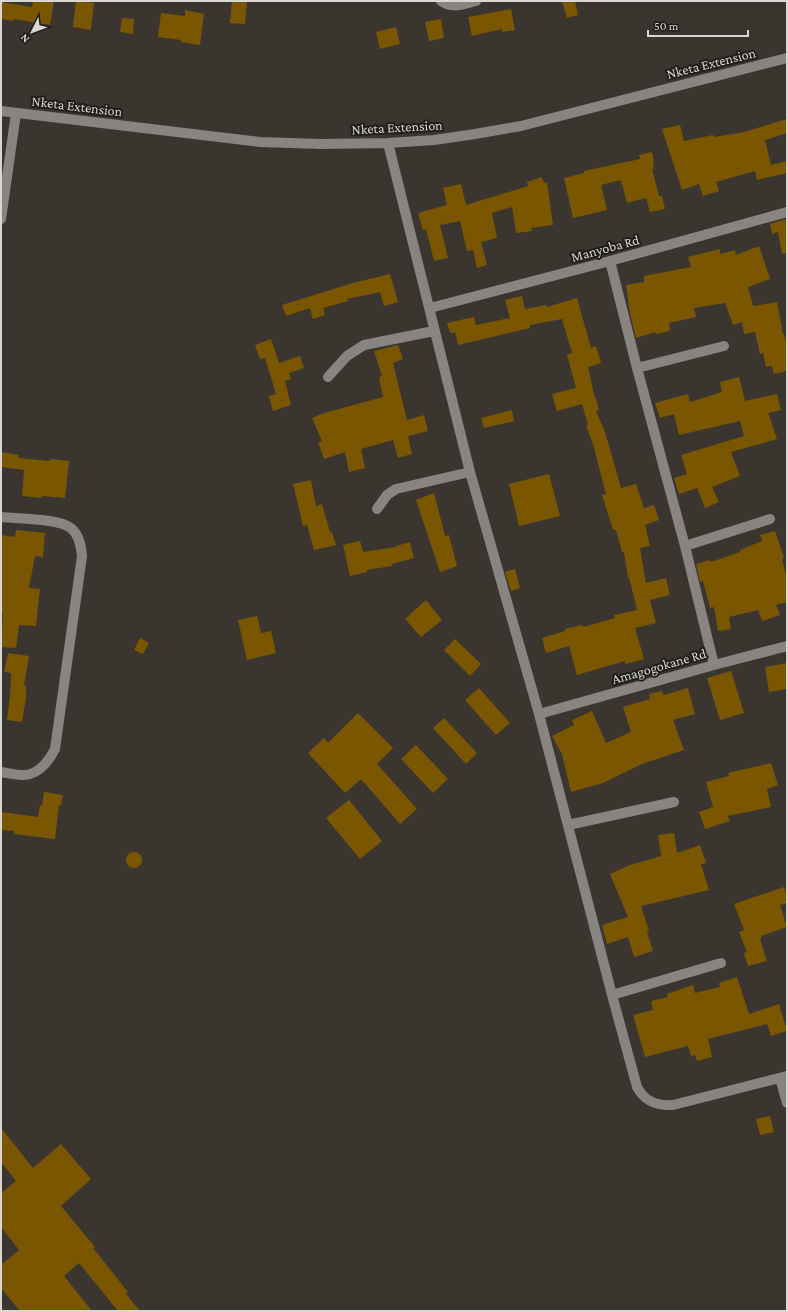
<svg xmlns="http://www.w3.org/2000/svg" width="788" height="1312" viewBox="0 0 788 1312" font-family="'Crimson Pro',serif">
  <rect width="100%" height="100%" fill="#3a362f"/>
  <path fill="#7a5600" d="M 33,1 L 54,1 L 50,25 L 14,19 L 14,21 L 1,19 L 1,2 L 32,7 Z
    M 76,1 L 94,3 L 91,30 L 73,27 Z
    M 232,1 L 247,1 L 245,24 L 230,23 Z
    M 562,1 L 575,1 L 578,15 L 567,18 Z
    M 511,9 L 515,30 L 502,32 L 502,29 L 472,36 L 468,17 Z
    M 185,10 L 204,14 L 200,45 L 181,42 L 181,40 L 158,37 L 161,13 L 185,16 Z
    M 122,18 L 134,19 L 133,34 L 120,32 Z
    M 441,19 L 444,38 L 429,41 L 425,22 Z
    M 396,27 L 400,44 L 380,49 L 376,32 Z
    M 787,119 L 787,133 L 765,140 L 771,165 L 787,161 L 787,173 L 757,180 L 755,171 L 716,182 L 719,191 L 703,196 L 699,184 L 682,190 L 662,129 L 680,125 L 684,141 L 713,135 L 714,137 L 744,132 Z
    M 652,152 L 654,163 L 653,164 L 654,169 L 652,169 L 659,196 L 662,196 L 665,209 L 650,212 L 646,198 L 627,203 L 621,180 L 601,185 L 607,210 L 573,218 L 564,178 L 584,173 L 584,171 L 640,159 L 639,155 Z
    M 542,177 L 544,183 L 547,182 L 553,225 L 531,228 L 532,231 L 516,233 L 512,207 L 492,213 L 497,238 L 481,242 L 487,265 L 477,268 L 473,250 L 467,251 L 460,221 L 440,225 L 448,258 L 434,261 L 426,229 L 423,230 L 418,213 L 447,205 L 443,188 L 461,184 L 466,205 L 528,186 L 527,182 Z
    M 787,219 L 787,253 L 782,254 L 778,232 L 772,234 L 770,224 Z
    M 759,246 L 770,279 L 748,287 L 753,306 L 777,302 L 783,334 L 784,334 L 787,344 L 787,371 L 774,374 L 772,366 L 766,367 L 763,353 L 760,354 L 755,332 L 744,334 L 742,322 L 733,325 L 725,303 L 694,308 L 696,317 L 669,323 L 670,331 L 656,334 L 655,332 L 636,338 L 630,313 L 626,285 L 644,282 L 644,276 L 691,267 L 688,257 L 720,249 L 720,254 L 735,250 L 736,255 Z
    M 390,274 L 398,302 L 384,306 L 380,292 L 347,299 L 348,301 L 323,308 L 325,315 L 313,319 L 310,308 L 286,316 L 282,305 L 353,283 Z
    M 522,296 L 525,309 L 546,305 L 547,307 L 577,298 L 591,348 L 596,346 L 601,363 L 588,367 L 595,399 L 596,398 L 599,410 L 596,411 L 605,432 L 621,488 L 636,484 L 644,508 L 654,505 L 659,520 L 645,525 L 650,546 L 640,548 L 646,583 L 666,578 L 670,595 L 650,600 L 656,623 L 635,628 L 644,659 L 625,664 L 625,661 L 577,675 L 569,646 L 546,653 L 542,638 L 565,631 L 565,629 L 582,625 L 583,627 L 615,618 L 614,615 L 637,610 L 629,577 L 628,578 L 624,552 L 622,552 L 616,530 L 613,530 L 602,495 L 606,494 L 593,444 L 586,426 L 588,425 L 582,404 L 557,411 L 552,394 L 576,388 L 567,355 L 572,353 L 562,319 L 530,325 L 530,328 L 458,345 L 455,332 L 450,333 L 447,323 L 474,317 L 476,325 L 510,318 L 505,300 Z
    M 271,339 L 279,363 L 300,356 L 304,368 L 289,373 L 291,379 L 285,381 L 291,405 L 273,411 L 269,396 L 276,394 L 265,358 L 260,359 L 255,345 Z
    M 398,345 L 403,359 L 393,363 L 407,420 L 424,415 L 428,431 L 408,436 L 412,454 L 398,458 L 393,440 L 361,449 L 365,468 L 349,472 L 345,452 L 324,459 L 318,442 L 322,441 L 312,418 L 324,413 L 383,397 L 379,377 L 382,376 L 374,351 Z
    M 739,377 L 745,401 L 777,394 L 781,410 L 768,413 L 777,439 L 731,452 L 740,476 L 712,487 L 719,502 L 705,508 L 697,488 L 679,494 L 674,478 L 687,474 L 681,455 L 744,436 L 740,421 L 679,435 L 674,414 L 660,418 L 655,403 L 688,394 L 690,402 L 722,392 L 720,382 Z
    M 512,410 L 514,421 L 484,428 L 481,418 Z
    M 1,452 L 19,455 L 18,458 L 50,461 L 50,459 L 69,461 L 65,498 L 42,496 L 42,498 L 22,496 L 24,470 L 1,467 Z
    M 549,474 L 560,516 L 519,526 L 509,484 Z
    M 311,480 L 316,506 L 322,504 L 330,532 L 332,532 L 336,545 L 314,550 L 307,525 L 303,526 L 293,484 Z
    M 434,493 L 445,536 L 449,535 L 457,566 L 440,572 L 416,500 Z
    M 16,530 L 45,533 L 43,557 L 35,556 L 29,588 L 40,589 L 36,626 L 19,625 L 16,648 L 1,647 L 3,614 L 1,614 L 1,535 L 15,537 Z
    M 775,531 L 784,558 L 782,559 L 787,579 L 787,602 L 776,605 L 780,615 L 762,621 L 758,610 L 729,617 L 731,629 L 718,631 L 714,607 L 710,608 L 703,581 L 700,582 L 696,564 L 710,560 L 711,562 L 740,552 L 740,550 L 762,541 L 760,535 Z
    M 360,541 L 363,552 L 396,547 L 396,546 L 410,542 L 414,558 L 392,564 L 392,566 L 367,570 L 367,572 L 350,576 L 343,545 Z
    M 515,569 L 520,588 L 511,591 L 505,572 Z
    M 426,600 L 442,620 L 421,637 L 405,619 Z
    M 257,616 L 261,633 L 271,631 L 276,653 L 247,660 L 238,620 Z
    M 140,638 L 149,643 L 143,654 L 134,650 Z
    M 455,639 L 481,664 L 470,676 L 444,650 Z
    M 8,653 L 29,656 L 24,685 L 26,686 L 26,698 L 22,722 L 7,720 L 10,696 L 11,673 L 4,672 Z
    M 787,663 L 787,689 L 769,692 L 765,667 Z
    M 731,671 L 744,713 L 720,720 L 707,678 Z
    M 479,688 L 510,723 L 496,735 L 465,700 Z
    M 688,688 L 695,714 L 673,720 L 684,750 L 642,764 L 603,783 L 571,792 L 562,754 L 552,736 L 574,725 L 572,720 L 592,711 L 606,743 L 631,732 L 623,707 L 650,699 L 649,694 L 662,691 L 664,695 Z
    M 358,713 L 393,748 L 377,764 L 417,809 L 400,824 L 361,779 L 345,793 L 308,753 L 324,738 L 328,743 Z
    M 444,718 L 477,753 L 466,764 L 433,728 Z
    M 416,745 L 448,779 L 433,793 L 401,759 Z
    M 771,763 L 778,785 L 767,789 L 771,807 L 728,816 L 730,821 L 705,829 L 699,812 L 713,807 L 706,782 L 729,776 L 728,773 Z
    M 44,792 L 63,795 L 61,805 L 59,805 L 55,839 L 14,834 L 14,831 L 1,830 L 1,812 L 38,817 L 40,805 L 42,806 Z
    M 349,800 L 382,841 L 360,859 L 326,818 Z
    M 674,833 L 677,853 L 700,845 L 706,863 L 701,864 L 709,890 L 641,906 L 649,931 L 647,932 L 653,951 L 634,957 L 628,937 L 607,944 L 602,925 L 628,917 L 610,874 L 630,865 L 661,856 L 658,835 Z
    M126 860a8 8 0 1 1 16 0a8 8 0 1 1-16 0Z
    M 784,887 L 787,894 L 787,903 L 780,905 L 787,927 L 761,936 L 762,939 L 760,939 L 767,961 L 748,966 L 744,953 L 747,952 L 739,932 L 744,930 L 734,904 Z
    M 737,977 L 749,1014 L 779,1004 L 787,1031 L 771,1036 L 767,1024 L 708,1039 L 712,1057 L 697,1061 L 695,1055 L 691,1056 L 688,1046 L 645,1057 L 633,1015 L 653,1010 L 651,1001 L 668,997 L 667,994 L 693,985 L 695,993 L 720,987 L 719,983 Z
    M 770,1116 L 774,1132 L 760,1135 L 756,1119 Z
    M 1,1128 L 33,1168 L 61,1144 L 91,1179 L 61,1206 L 95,1247 L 93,1248 L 128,1292 L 126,1294 L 140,1311 L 118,1311 L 79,1263 L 64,1276 L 92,1311 L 20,1311 L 1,1288 L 1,1265 L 19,1250 L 1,1227 L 1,1193 L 16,1181 L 1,1162 Z"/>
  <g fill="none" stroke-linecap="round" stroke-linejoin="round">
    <path stroke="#888482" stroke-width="10" d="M 441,1 C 452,9 463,4 476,1
      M 1,111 L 260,142 L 320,144 L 388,143 L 434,140 L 475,134 L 521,126 L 787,58
      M 388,143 L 470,472 L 539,714 L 612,995 L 637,1087 C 645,1102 657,1106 673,1105 L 787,1076
      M 1,219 L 16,113
      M 610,261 L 637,368 L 685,546 L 714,665
      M 430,308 L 610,261 L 787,212
      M 637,368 L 724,346
      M 328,377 L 347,356 L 364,345 L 434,331
      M 377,509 L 387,495 L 396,489 L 470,472
      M 1,517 C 18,519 58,518 71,528 C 79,535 81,545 82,556 L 55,749 C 49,761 38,775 24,775 C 16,775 8,773 1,772
      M 685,546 L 770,519
      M 539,714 L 714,665 L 787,646
      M 568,825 L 674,802
      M 612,995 L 721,963
      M 780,1078 L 787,1103"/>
  </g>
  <g text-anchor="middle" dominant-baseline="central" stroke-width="4" stroke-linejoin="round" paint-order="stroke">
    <g font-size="14" fill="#d9d7d2" stroke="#201e1a">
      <text transform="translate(711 63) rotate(-14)">Nketa Extension</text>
      <text transform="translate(77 106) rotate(7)">Nketa Extension</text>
      <text transform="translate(397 127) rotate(-3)">Nketa Extension</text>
      <text transform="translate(605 248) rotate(-15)">Manyoba Rd</text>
      <text transform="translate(659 666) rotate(-16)">Amagogokane Rd</text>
    </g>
  </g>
  <rect width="788" height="1312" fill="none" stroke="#d9d7d2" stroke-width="4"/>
  <g transform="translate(32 32) rotate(228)" stroke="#201e1a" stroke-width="3" paint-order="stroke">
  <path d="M0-3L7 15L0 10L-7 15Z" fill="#d9d7d2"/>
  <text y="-6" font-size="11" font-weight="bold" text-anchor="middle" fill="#d9d7d2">N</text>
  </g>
  <path d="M648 30v6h100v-6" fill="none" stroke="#d9d7d2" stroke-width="2"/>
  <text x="654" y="30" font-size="12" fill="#d9d7d2" stroke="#201e1a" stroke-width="3" paint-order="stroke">50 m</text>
</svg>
